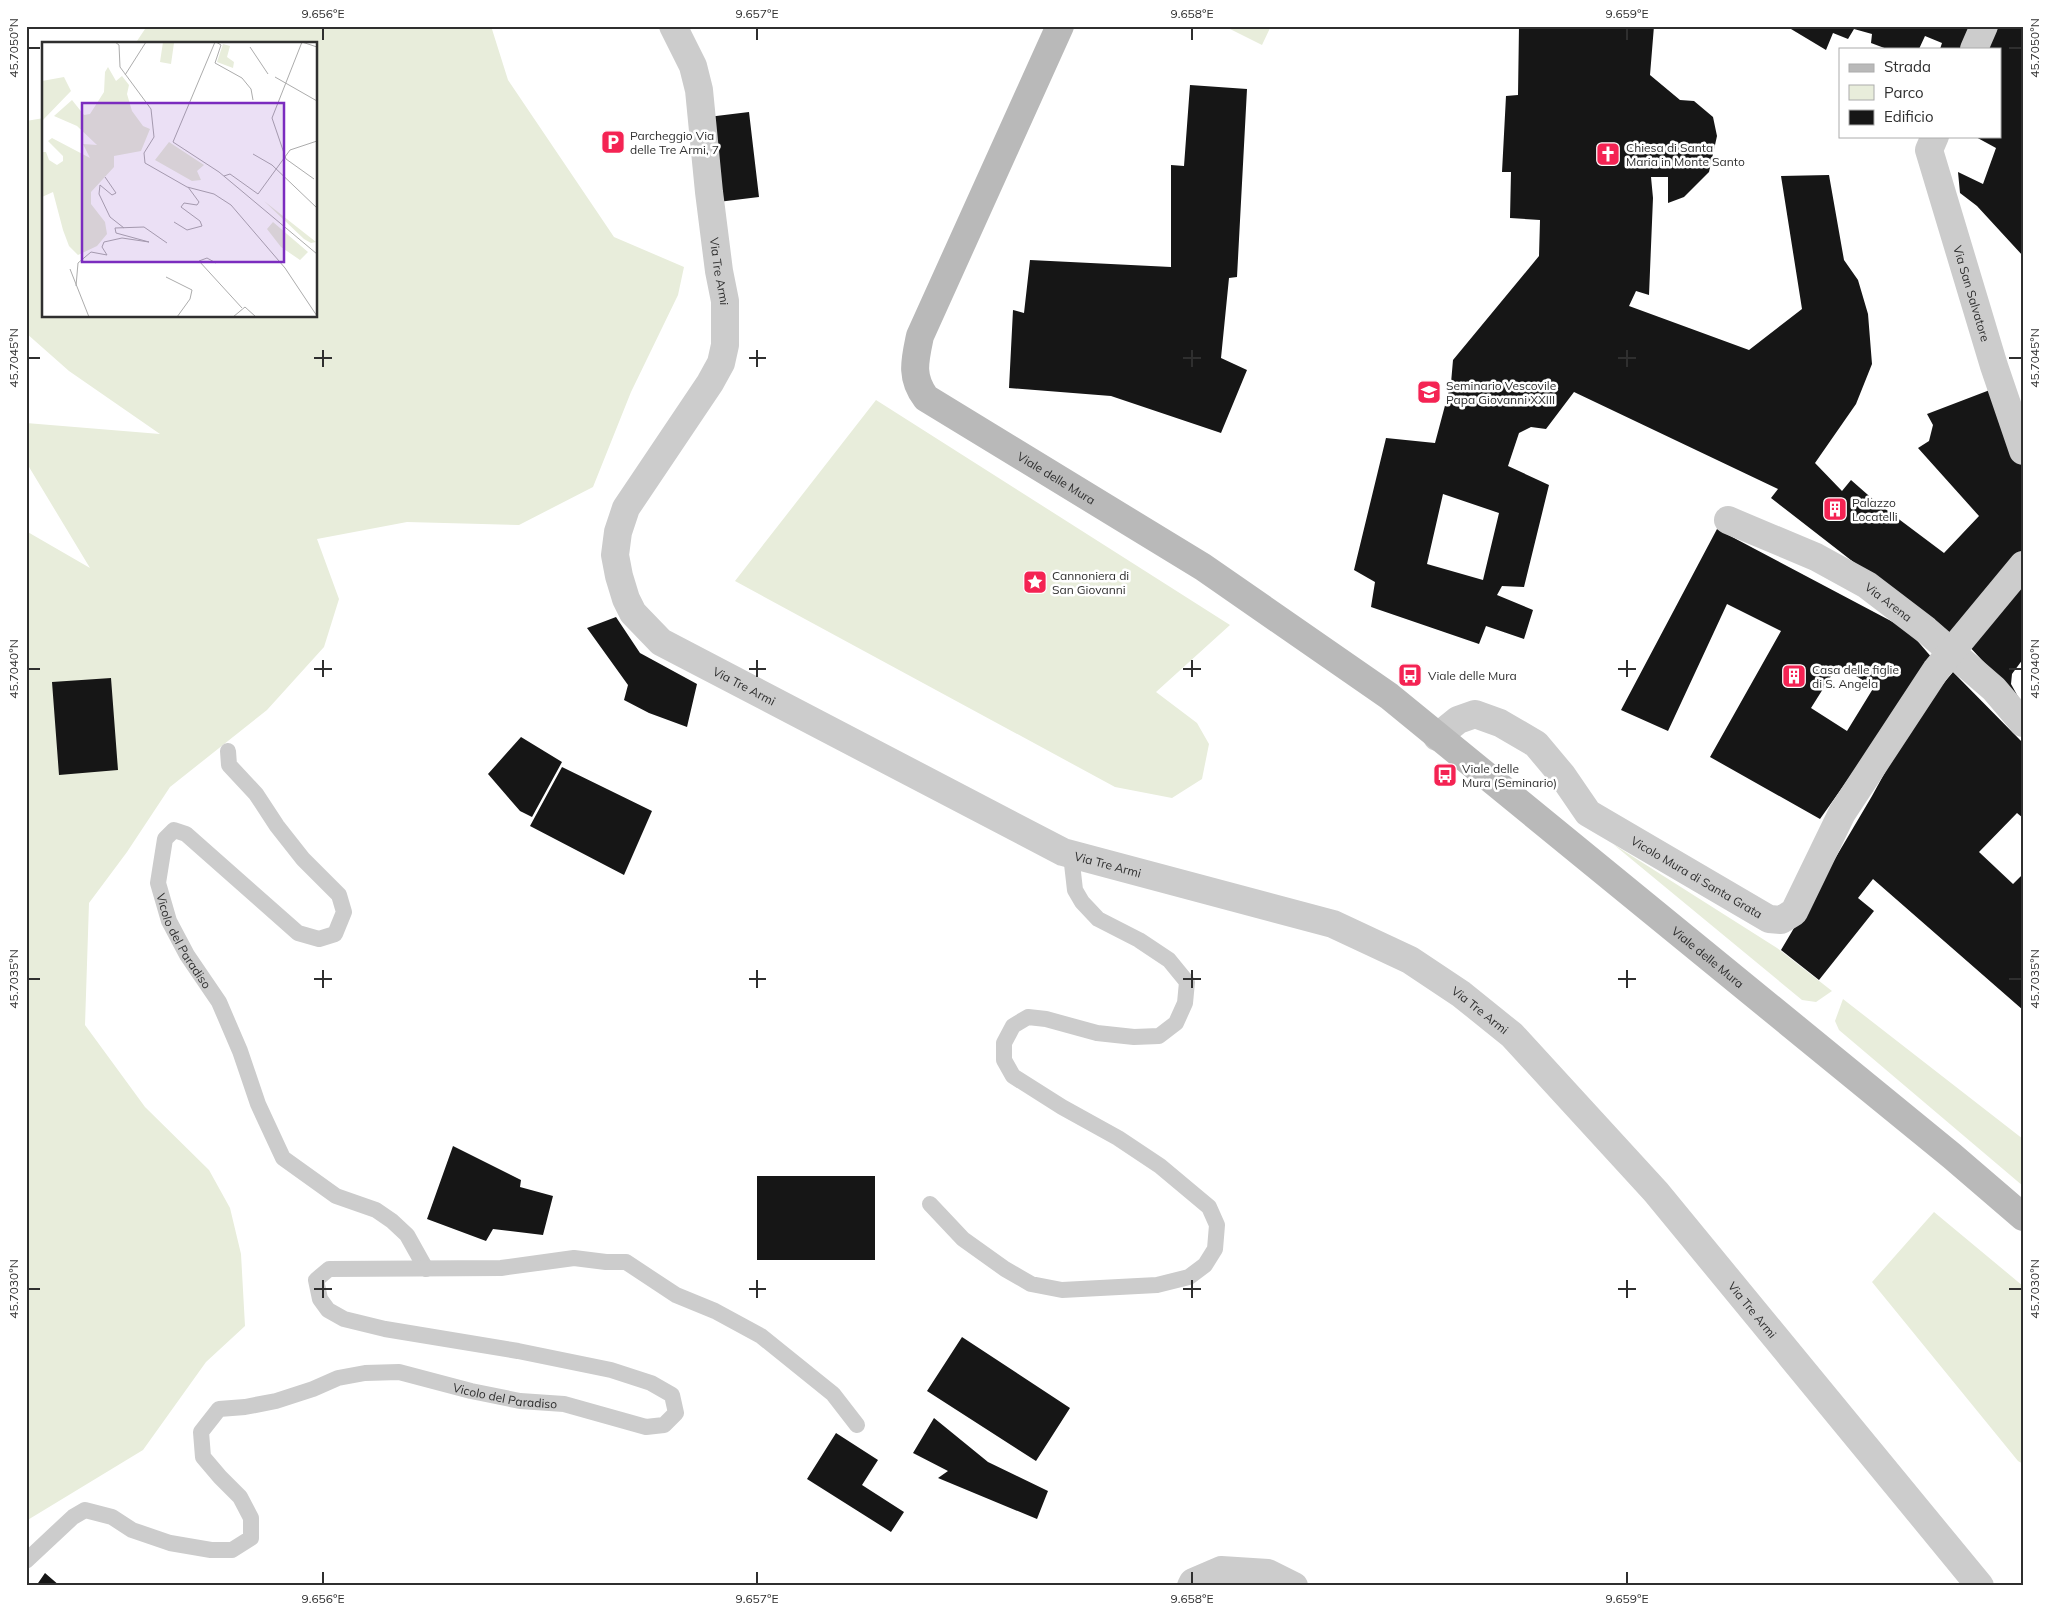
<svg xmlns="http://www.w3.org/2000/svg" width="2049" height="1612" viewBox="0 0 2049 1612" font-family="Mulish,sans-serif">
  <rect width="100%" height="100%" fill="#fff"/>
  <path fill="#e8eddb" d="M 147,26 L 491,26 L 508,80 L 614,237 L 684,267 L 678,295 L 631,392 L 593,487 L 519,525 L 407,522 L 317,539 L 339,599 L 324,647 L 267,710 L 170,787 L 127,852 L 89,903 L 85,1025 L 145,1107 L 209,1170 L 230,1208 L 241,1254 L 245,1326 L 206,1362 L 143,1450 L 26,1521 L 26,531 L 90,568 L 26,462 L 26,423 L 160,434 L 69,371 L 26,333 L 26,121 L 44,118 L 44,316 L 316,316 L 316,44 L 135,44 Z
    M 1224,26 L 1271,26 L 1262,45 Z
    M 876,400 L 1230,625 L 1156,692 L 1197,723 L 1209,744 L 1202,779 L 1172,798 L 1115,787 L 735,581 Z
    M 1613,844 L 1777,948 L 1832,991 L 1816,1002 L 1802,1000 Z
    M 1843,999 L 2023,1139 L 2023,1186 L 1839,1030 L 1835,1021 Z
    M 1934,1212 L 2023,1286 L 2023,1464 L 2018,1461 L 1872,1282 Z"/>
  <path fill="#161616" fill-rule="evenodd" d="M 1519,26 L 1654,26 L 1650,75 L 1680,100 L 1694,101 L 1713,117 L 1717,136 L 1709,172 L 1684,197 L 1668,203 L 1668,177 L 1651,177 L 1653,198 L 1649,295 L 1636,291 L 1629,306 L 1749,350 L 1802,309 L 1781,176 L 1829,175 L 1844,260 L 1858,280 L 1868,314 L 1872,364 L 1856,404 L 1815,463 L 1842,491 L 1851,480 L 1876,502 L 1944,553 L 1979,516 L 1918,448 L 1929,441 L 1933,425 L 1927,414 L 1995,388 L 2023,469 L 2023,549 L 1950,637 L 1771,498 L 1778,489 L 1574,392 L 1546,429 L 1531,427 L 1519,433 L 1508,466 L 1549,485 L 1524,587 L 1502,586 L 1497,595 L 1533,610 L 1524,639 L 1486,626 L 1479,644 L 1371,607 L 1375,582 L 1354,570 L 1386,438 L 1435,443 L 1451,383 L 1453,360 L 1539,256 L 1540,220 L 1510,218 L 1511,172 L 1502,172 L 1506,96 L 1518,95 ZM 1443,494 L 1499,513 L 1483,580 L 1427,564 Z
    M 1786,26 L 1975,26 L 1965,49 L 1940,49 L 1942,43 L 1925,36 L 1919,49 L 1887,49 L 1871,43 L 1872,34 L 1854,29 L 1848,39 L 1833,33 L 1826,50 Z
    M 1995,26 L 2023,26 L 2023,256 L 1977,206 L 1960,193 L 1958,172 L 1983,184 L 1996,148 L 1974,136 L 2000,136 L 2000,49 L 1985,49 Z
    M 1190,85 L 1247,89 L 1237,277 L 1229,278 L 1221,358 L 1247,370 L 1221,433 L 1111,396 L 1009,388 L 1013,310 L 1024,313 L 1030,260 L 1171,267 L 1171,165 L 1184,166 Z
    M 749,112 L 759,197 L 718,202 L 708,117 Z
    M 1717,529 L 1908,630 L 1933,659 L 1820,819 L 1710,757 L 1781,631 L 1727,604 L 1668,731 L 1621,710 ZM 1838,665 L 1874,687 L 1847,731 L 1811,708 Z
    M 2023,578 L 2023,659 L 2012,674 L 2011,684 L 2021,702 L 1967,644 Z
    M 616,617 L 640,653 L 697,684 L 687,727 L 649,713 L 624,700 L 628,685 L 587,628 Z
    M 1953,672 L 2023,743 L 2023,818 L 2017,813 L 1979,852 L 2013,884 L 2023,874 L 2023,1010 L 1873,879 L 1858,898 L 1874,911 L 1819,980 L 1781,950 L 1872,796 L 1916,716 Z
    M 111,678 L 118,770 L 59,775 L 52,682 Z
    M 521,737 L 562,762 L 532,817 L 520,811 L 488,774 Z
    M 562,767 L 652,811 L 624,875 L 530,826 Z
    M 453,1146 L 521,1180 L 520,1187 L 553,1196 L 543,1235 L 493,1229 L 486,1241 L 427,1219 Z
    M 757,1176 L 875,1176 L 875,1260 L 757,1260 Z
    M 962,1337 L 1070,1408 L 1036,1461 L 927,1391 Z
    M 934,1418 L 988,1462 L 1048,1491 L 1037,1519 L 938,1478 L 948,1471 L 913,1453 Z
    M 836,1433 L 878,1460 L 862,1485 L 904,1512 L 891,1532 L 807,1479 Z
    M 45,1573 L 60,1586 L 36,1586 Z"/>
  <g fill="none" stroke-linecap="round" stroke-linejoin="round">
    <g stroke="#ccc" stroke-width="16">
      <path id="s1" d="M 228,751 L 229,765 L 256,794 L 277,826 L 303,859 L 339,895 L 344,912 L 335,934 L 319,939 L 298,933 L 186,834 L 174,830 L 165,839 L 158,883 L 169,921 L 187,955 L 219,1002 L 240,1051 L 258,1104 L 283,1158 L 336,1196 L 376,1210 L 392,1221 L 407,1235 L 426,1269"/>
      <path d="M 930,1204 L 963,1239 L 1005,1269 L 1031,1284 L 1062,1290 L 1157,1285 L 1189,1277 L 1205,1265 L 1215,1249 L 1217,1225 L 1209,1207 L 1160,1166 L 1118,1138 L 1062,1107 L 1013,1076 L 1004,1060 L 1004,1043 L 1013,1026 L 1028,1017 L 1046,1019 L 1097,1033 L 1134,1037 L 1159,1036 L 1176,1023 L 1185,1003 L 1187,982 L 1169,960 L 1139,940 L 1098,919 L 1082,902 L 1075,890 L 1071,855"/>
      <path id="s2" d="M 26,1561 L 73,1517 L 85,1510 L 112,1517 L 132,1530 L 170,1543 L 211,1550 L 232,1550 L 251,1538 L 251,1518 L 240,1497 L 220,1477 L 203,1457 L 201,1432 L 219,1409 L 245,1407 L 276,1401 L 313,1389 L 338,1378 L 365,1373 L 399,1372 L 471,1391 L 520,1401 L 564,1404 L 646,1427 L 664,1425 L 676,1413 L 672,1395 L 651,1383 L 611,1370 L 518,1351 L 385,1329 L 344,1319 L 328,1310 L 320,1299 L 316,1280 L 329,1269 L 501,1268 L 574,1258 L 606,1262 L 626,1262 L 676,1295 L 715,1311 L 761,1336 L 833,1394 L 857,1425"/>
    </g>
    <g stroke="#ccc" stroke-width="28">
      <path id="s3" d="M 673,26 L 693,66 L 699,90 L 709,192 L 719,271 L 725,301 L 725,345 L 721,363 L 710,383 L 626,508 L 618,532 L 615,555 L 619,576 L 626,599 L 633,613 L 661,642 L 1063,852 L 1333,924 L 1410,960 L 1461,994 L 1512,1035 L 1656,1192 L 1980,1586"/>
      <path d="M 1974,49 L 1984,26"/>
      <path id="s4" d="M 1935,136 L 1929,150 L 1994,366 L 2023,451"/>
      <path id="s5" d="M 1728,520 L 1816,557 L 1867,585 L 1926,630 L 1994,689 L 2023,723"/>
      <path id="s6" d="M 1437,737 L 1458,720 L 1475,714 L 1500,723 L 1536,744 L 1562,775 L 1588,813 L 1769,919 L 1781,920 L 1794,912 L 1842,813 L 1936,670 L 2023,565"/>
      <path d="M 1191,1586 L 1193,1582 L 1221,1570 L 1268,1573 L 1294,1586"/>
    </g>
    <path stroke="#b9b9b9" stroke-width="28" id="s7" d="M 1060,26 L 920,336 C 915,360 910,377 926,398 L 1203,567 L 1389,696 L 1952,1156 L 2023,1217"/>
  </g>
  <path fill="none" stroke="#2f2f2f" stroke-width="2" d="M 323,28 L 323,40M 757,28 L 757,40M 1192,28 L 1192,40M 1627,28 L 1627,40M 28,48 L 40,48M 2009,48 L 2022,48M 323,350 L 323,367M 757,350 L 757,367M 1192,350 L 1192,367M 1627,350 L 1627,367M 28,358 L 40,358M 314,358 L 332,358M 749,358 L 766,358M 1183,358 L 1201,358M 1618,358 L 1636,358M 2009,358 L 2022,358M 323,660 L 323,677M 757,660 L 757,677M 1192,660 L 1192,677M 1627,660 L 1627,677M 28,669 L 40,669M 314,669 L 332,669M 749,669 L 766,669M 1183,669 L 1201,669M 1618,669 L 1636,669M 2009,669 L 2022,669M 323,970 L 323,988M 757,970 L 757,988M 1192,970 L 1192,988M 1627,970 L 1627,988M 28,979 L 40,979M 314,979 L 332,979M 749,979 L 766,979M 1183,979 L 1201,979M 1618,979 L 1636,979M 2009,979 L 2022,979M 323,1280 L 323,1298M 757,1280 L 757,1298M 1192,1280 L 1192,1298M 1627,1280 L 1627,1298M 28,1289 L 40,1289M 314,1289 L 332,1289M 749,1289 L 766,1289M 1183,1289 L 1201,1289M 1618,1289 L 1636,1289M 2009,1289 L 2022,1289M 323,1572 L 323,1584M 757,1572 L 757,1584M 1192,1572 L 1192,1584M 1627,1572 L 1627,1584"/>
  <defs>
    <g id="parking-square" transform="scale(1.25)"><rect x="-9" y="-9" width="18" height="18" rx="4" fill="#f42353" stroke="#fff"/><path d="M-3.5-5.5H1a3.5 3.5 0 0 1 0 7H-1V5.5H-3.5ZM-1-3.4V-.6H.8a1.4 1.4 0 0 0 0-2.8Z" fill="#fff"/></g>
    <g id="church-square" transform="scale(1.25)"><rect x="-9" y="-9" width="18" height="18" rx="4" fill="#f42353" stroke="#fff"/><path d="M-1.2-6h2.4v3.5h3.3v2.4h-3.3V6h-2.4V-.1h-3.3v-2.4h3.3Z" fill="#fff"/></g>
    <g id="school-square" transform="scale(1.25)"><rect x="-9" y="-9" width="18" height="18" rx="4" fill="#f42353" stroke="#fff"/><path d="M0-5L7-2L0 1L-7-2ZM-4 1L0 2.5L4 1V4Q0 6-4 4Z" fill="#fff"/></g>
    <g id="building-square" transform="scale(1.25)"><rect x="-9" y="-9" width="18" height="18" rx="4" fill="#f42353" stroke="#fff"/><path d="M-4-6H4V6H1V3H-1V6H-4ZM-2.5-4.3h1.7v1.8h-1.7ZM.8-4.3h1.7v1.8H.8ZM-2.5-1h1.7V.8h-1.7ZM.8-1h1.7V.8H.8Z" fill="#fff"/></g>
    <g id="sight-square" transform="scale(1.25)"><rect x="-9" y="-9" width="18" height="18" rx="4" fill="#f42353" stroke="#fff"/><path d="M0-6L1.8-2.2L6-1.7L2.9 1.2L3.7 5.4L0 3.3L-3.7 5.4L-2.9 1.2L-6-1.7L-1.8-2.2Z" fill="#fff"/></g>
    <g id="bus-square" transform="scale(1.25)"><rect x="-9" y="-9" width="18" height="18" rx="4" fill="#f42353" stroke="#fff"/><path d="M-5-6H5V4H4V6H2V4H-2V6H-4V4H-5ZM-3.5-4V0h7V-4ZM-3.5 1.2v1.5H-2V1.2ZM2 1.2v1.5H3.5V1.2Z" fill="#fff"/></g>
  </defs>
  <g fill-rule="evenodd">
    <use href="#parking-square" x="613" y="142"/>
    <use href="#church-square" x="1608" y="154"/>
    <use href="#school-square" x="1429" y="392"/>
    <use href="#building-square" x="1835" y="509"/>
    <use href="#sight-square" x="1035" y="582"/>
    <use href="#bus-square" x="1410" y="675"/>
    <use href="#building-square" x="1794" y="676"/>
    <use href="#bus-square" x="1445" y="775"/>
  </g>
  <g text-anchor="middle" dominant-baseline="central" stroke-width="5" stroke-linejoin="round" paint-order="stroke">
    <g font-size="12" fill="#2f2f2f" stroke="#fff" text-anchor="start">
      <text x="630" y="135">Parcheggio Via<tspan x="630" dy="14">delle Tre Armi, 7</tspan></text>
      <text x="1626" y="147">Chiesa di Santa<tspan x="1626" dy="14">Maria in Monte Santo</tspan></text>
      <text x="1446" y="385">Seminario Vescovile<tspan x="1446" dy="14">Papa Giovanni XXIII</tspan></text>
      <text x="1852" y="502">Palazzo<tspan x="1852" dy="14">Locatelli</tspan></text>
      <text x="1052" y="575">Cannoniera di<tspan x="1052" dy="14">San Giovanni</tspan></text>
      <text x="1812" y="669">Casa delle figlie<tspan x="1812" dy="14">di S. Angela</tspan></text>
      <text x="1428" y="675">Viale delle Mura</text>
      <text x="1462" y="768">Viale delle<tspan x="1462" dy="14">Mura (Seminario)</tspan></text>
    </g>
    <g font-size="12" fill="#2f2f2f" stroke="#fff">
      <text stroke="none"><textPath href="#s3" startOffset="252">Via Tre Armi</textPath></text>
      <text stroke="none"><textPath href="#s4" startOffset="165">Via San Salvatore</textPath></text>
      <text stroke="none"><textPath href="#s7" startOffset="558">Viale delle Mura</textPath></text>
      <text stroke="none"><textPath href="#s5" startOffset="181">Via Arena</textPath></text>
      <text stroke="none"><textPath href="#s3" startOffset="762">Via Tre Armi</textPath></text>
      <text stroke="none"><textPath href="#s3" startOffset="1168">Via Tre Armi</textPath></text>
      <text stroke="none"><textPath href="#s6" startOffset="326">Vicolo Mura di Santa Grata</textPath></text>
      <text stroke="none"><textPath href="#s1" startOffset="548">Vicolo del Paradiso</textPath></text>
      <text stroke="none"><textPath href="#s7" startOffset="1368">Viale delle Mura</textPath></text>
      <text stroke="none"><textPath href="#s3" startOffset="1572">Via Tre Armi</textPath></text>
      <text stroke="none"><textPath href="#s3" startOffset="1978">Via Tre Armi</textPath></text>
      <text stroke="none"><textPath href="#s2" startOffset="702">Vicolo del Paradiso</textPath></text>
    </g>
  </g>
  <g transform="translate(42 42)">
    <rect width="275" height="275" fill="#fff"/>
    <path d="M 121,0 L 132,1 L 129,22 L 118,20 ZM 181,2 L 188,4 L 185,15 L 192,20 L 191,26 L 175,20 ZM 66,25 L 74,39 L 80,34 L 87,43 L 85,52 L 90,69 L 101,84 L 108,87 L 99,109 L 72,114 L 72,125 L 49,150 L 49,162 L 63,180 L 65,192 L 55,204 L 36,213 L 27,204 L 21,188 L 11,150 L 0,155 L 0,110 L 4,110 L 7,118 L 15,123 L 21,119 L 21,114 L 6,99 L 10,96 L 48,116 L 41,102 L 55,103 L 35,84 L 12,74 L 30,58 L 42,73 L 48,72 L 62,50 L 63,30 ZM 22,35 L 29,49 L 0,79 L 0,39 ZM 127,100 L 162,123 L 155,129 L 159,138 L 150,139 L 113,118 ZM 222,159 L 274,200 L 269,201 L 262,197 ZM 231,180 L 266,210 L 258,218 L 239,205 L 225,187 Z" fill="#e8eddb"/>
    <path fill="none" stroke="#acacac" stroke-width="1" d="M 73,0 L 77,3 L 78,25 L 109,67 L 112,95 L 102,111 L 103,121 L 145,145 L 172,152 L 189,163 L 243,226 L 275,274M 173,0 L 131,100 L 177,130 L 275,212M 174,0 L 179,3 L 173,21 L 200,36 L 209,47 L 211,58M 260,0 L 230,76 L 244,117 L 272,137M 260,0 L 275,5M 208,5 L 226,32M 83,33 L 104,0M 233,35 L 275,59M 211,112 L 230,123 L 275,166M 182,134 L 188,132 L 216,152 L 248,108 L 275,99M 63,135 L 74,151 L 70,153 L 58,143 L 57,152 L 68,175 L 82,186M 132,180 L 145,188 L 160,184 L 158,179 L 139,165 L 142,161 L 155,163 L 157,160 L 146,145M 174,221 L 165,216 L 157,219 L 200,266M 28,227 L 47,275M 124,235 L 150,248 L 148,257 L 135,275M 34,244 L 36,221 L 49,210 L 65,213 L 60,205 L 62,200 L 80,196 L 107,200 L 74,191 L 73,186 L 102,185 L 125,201M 191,275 L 203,265 L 214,275"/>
    <path fill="#7b2cbf" fill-opacity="0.15" stroke="#7b2cbf" stroke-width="2.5" d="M 40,61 L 242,61 L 242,220 L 40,220 Z"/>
    <rect width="275" height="275" fill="none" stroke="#2f2f2f" stroke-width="2.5"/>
  </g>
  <rect width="2049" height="1612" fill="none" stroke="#ffffff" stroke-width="55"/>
  <rect x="1839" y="48" width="162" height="90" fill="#ffffff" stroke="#acacac"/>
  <rect x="1849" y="64" width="25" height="8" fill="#b9b9b9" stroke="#acacac"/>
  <text x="1884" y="72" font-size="15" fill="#2f2f2f">Strada</text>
  <rect x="1849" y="85" width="25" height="15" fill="#e8eddb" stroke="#acacac"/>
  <text x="1884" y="98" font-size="15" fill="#2f2f2f">Parco</text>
  <rect x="1849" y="110" width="25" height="15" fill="#161616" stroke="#acacac"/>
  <text x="1884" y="122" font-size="15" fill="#2f2f2f">Edificio</text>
  <rect x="28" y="28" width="1994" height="1556" fill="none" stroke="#2f2f2f" stroke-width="2"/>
  <g font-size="12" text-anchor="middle" fill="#2f2f2f">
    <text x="323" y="18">9.656°E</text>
    <text x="757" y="18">9.657°E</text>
    <text x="1192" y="18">9.658°E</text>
    <text x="1627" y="18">9.659°E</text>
    <text transform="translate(14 48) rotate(-90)" y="4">45.7050°N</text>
    <text transform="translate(2035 48) rotate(-90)" y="4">45.7050°N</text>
    <text transform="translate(14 358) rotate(-90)" y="4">45.7045°N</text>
    <text transform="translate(2035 358) rotate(-90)" y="4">45.7045°N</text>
    <text transform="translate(14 669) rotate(-90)" y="4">45.7040°N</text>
    <text transform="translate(2035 669) rotate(-90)" y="4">45.7040°N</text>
    <text transform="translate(14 979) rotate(-90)" y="4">45.7035°N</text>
    <text transform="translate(2035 979) rotate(-90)" y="4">45.7035°N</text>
    <text transform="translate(14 1289) rotate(-90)" y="4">45.7030°N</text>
    <text transform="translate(2035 1289) rotate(-90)" y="4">45.7030°N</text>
    <text x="323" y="1603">9.656°E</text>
    <text x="757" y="1603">9.657°E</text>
    <text x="1192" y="1603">9.658°E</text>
    <text x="1627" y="1603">9.659°E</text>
  </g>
</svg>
